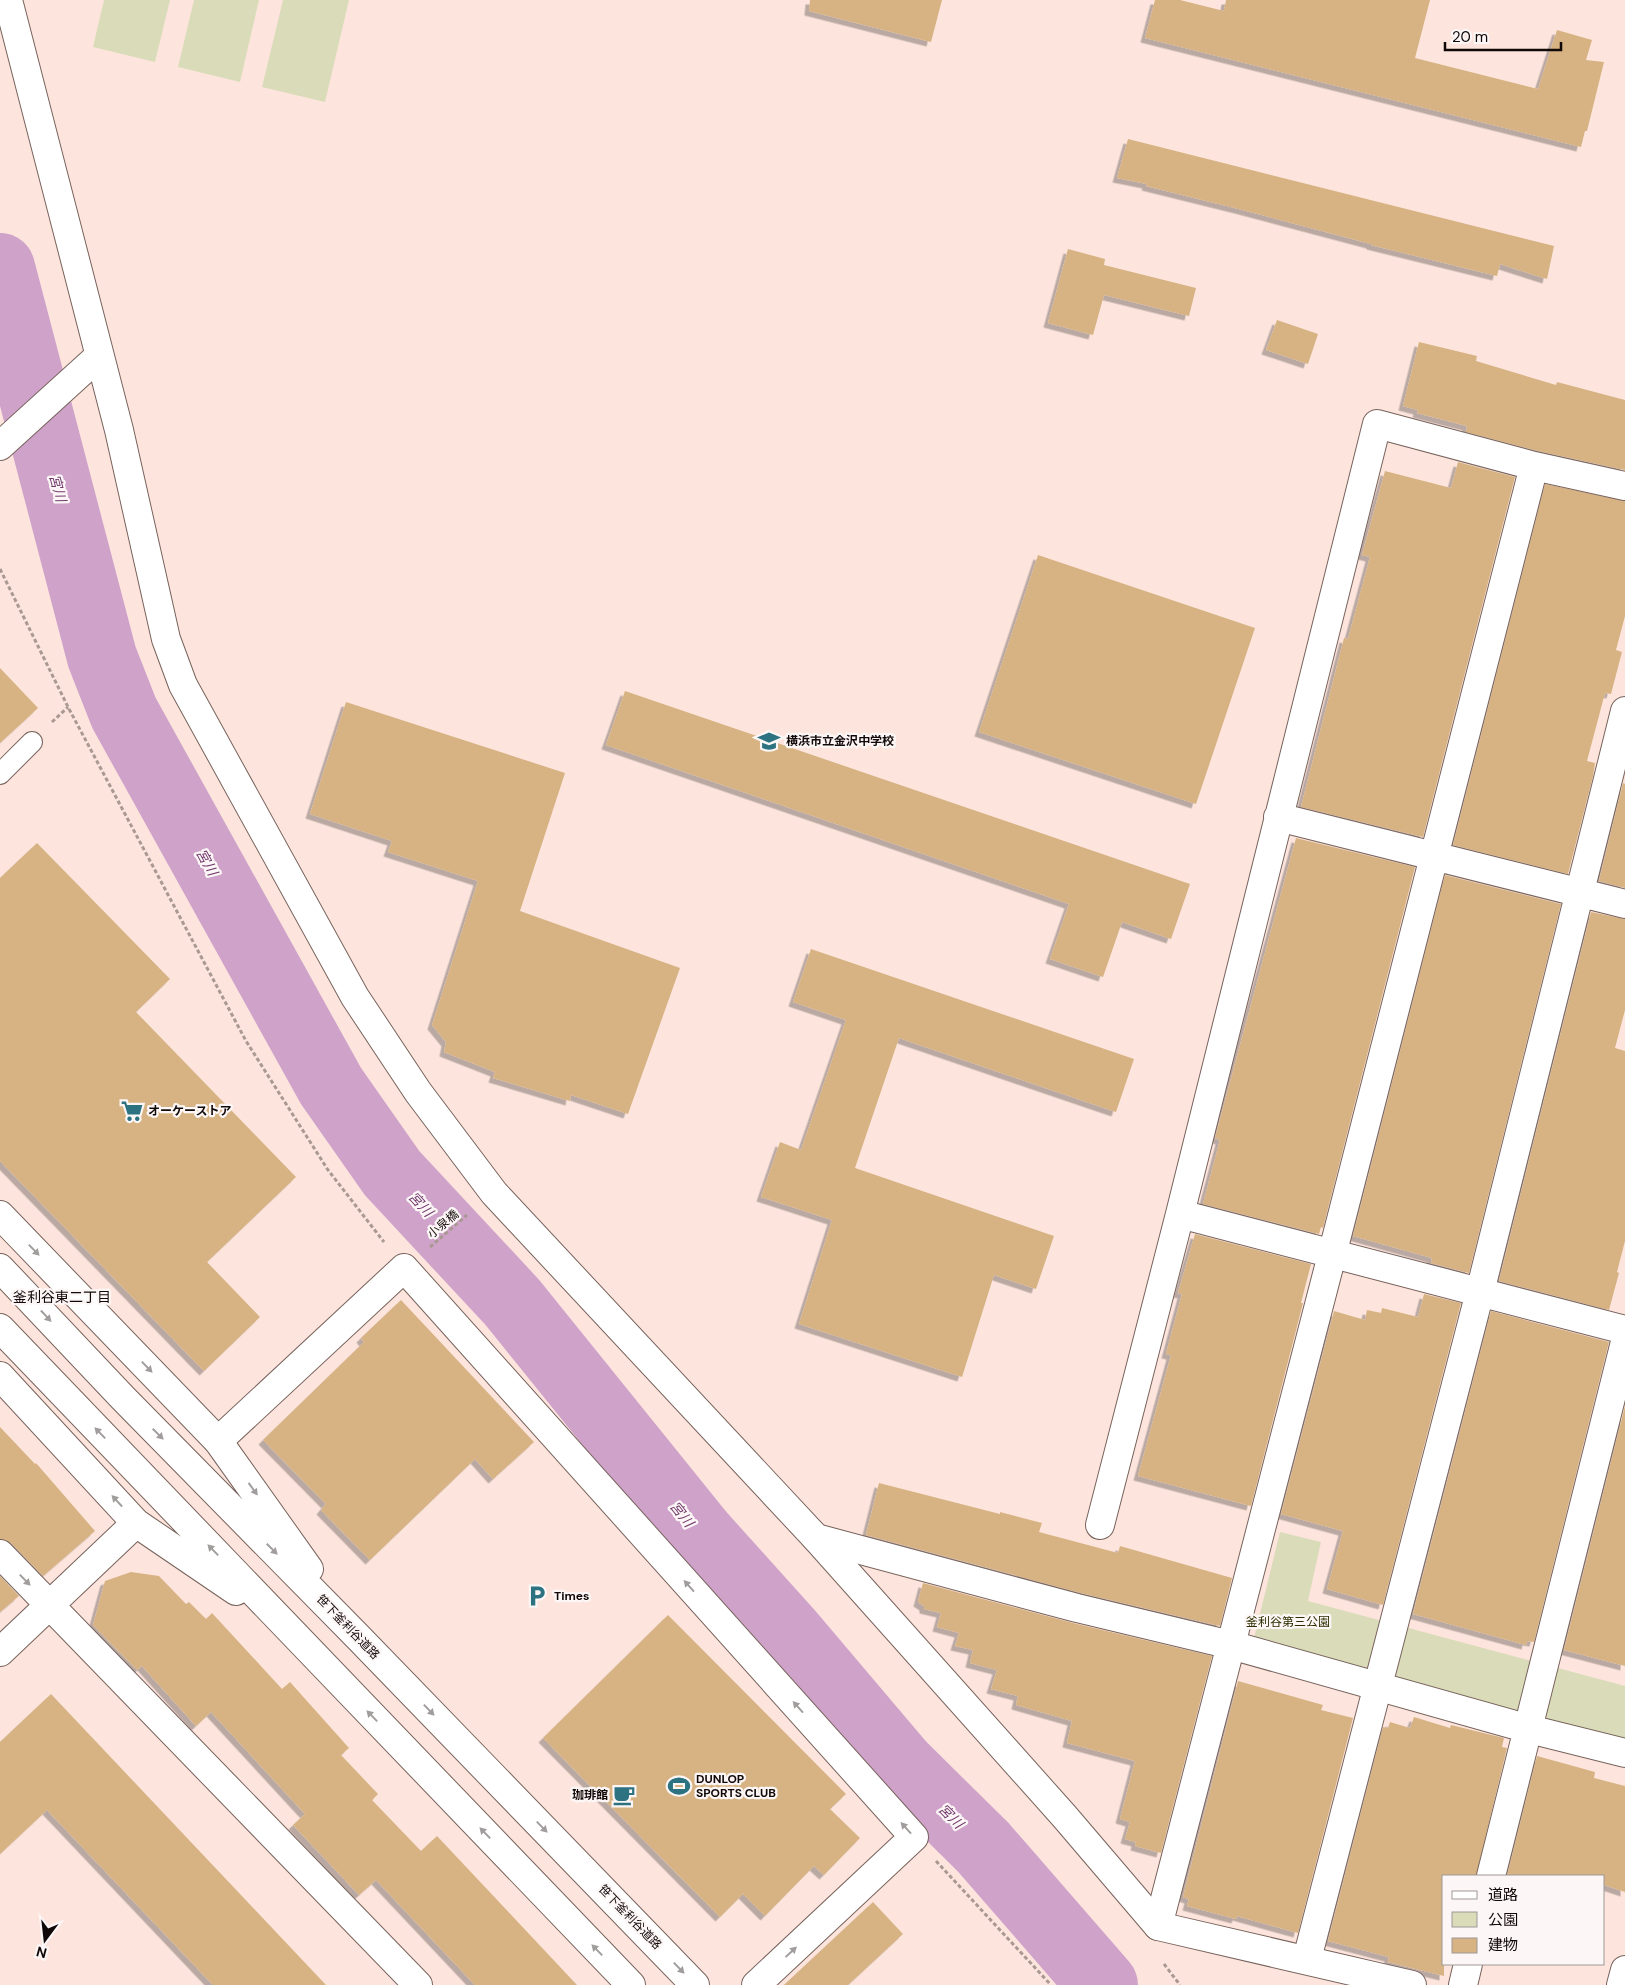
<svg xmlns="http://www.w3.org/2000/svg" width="1625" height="1985" viewBox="0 0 1625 1985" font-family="'DM Sans','Noto Sans JP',sans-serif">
  <defs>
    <filter id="shadow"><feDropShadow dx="-4.5" dy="4.5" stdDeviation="0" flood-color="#0004"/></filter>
  </defs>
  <rect width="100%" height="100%" fill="#fde5dd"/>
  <path fill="#dadbb9" d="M 104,0 L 170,0 L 155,62 L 93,47 Z
    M 194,0 L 259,0 L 240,82 L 178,67 Z
    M 283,0 L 349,0 L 325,102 L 262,87 Z
    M 1280,1532 L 1321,1542 L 1308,1601 L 1625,1686 L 1625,1743 L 1253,1642 Z"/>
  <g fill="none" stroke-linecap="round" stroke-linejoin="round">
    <path stroke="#cfa2ca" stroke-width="70" d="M 0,268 L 102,657 L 124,713 L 331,1086 L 392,1173 L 512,1302 L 700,1535 L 789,1634 L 900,1765 L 983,1847 L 1103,1985"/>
  </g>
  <path fill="#d7b383" filter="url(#shadow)" d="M 810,0 L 942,0 L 931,42 L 809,11 Z
    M 1155,0 L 1180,0 L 1224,11 L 1226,0 L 1430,0 L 1415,58 L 1538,89 L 1557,30 L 1592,40 L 1586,60 L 1604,62 L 1587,131 L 1585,131 L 1581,147 L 1145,38 Z
    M 1128,139 L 1554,246 L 1547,279 L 1500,264 L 1497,276 L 1371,245 L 1371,244 L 1239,209 L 1146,186 L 1147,184 L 1117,178 Z
    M 1068,249 L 1105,259 L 1104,265 L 1196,288 L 1189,316 L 1104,295 L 1093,335 L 1048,323 Z
    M 1277,320 L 1318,334 L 1308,364 L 1266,350 Z
    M 1419,342 L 1477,356 L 1476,361 L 1556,385 L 1557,382 L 1625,400 L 1625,470 L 1538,451 L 1466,432 L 1467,426 L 1417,413 L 1418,410 L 1403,406 Z
    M 1458,462 L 1515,477 L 1423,837 L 1301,807 L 1344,638 L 1348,639 L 1370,557 L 1362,555 L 1385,471 L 1451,488 Z
    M 1545,484 L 1625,501 L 1625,616 L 1616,650 L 1622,652 L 1611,694 L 1605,693 L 1587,761 L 1595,763 L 1593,776 L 1568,874 L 1453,845 Z
    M 1038,555 L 1255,628 L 1196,804 L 979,732 Z
    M 0,668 L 38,708 L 0,743 Z
    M 625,691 L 1190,884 L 1171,939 L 1122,922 L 1103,977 L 1050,959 L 1069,904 L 606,745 Z
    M 346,702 L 565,773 L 520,911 L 680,968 L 628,1114 L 571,1095 L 570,1101 L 493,1078 L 495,1072 L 444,1052 L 446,1042 L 432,1025 L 478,881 L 388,852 L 392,841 L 310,814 Z
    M 1623,783 L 1625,784 L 1625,888 L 1599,881 Z
    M 1296,838 L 1415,867 L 1323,1228 L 1321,1227 L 1319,1234 L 1203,1204 L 1220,1140 L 1215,1138 Z
    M 37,843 L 170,979 L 136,1012 L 296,1177 L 207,1262 L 260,1317 L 204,1371 L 0,1161 L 0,878 Z
    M 1445,875 L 1561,904 L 1469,1273 L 1431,1263 L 1432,1258 L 1353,1236 Z
    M 1591,912 L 1625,919 L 1625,1010 L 1615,1048 L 1625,1051 L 1625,1241 L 1617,1272 L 1619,1273 L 1609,1310 L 1499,1281 Z
    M 811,949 L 1134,1059 L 1116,1112 L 899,1038 L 855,1168 L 1054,1236 L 1036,1289 L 994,1275 L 962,1377 L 799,1324 L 832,1220 L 761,1197 L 780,1142 L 801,1150 L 846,1020 L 793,1002 Z
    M 1195,1234 L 1311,1264 L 1301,1303 L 1303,1303 L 1251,1506 L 1138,1476 L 1171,1355 L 1166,1354 L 1182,1294 L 1178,1293 Z
    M 1424,1294 L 1461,1303 L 1383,1605 L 1327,1589 L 1343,1531 L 1281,1514 L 1334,1311 L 1365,1320 L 1367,1310 L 1381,1313 L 1382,1308 L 1418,1317 Z
    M 401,1300 L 534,1442 L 493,1479 L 475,1459 L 370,1560 L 321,1510 L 326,1504 L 263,1440 L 364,1342 L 361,1338 Z
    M 1491,1311 L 1609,1342 L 1534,1642 L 1527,1641 L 1526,1645 L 1413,1614 Z
    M 1625,1406 L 1625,1666 L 1564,1650 Z
    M 0,1427 L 35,1464 L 36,1463 L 95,1531 L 43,1576 L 11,1543 L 0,1539 Z
    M 879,1483 L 1000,1514 L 1000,1512 L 1042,1523 L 1039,1532 L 1118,1553 L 1120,1546 L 1232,1578 L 1220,1626 L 1081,1593 L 866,1535 Z
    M 131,1572 L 159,1576 L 186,1604 L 189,1602 L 206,1619 L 212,1613 L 282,1689 L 290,1682 L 349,1748 L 341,1755 L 378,1794 L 372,1800 L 421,1851 L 437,1836 L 577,1985 L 475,1985 L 376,1880 L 359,1895 L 293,1825 L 305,1814 L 211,1712 L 196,1726 L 142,1666 L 137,1670 L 93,1625 L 105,1581 Z
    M 0,1576 L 19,1596 L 0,1612 Z
    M 923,1583 L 1073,1623 L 1212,1656 L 1161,1853 L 1135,1846 L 1136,1842 L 1125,1839 L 1130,1822 L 1120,1819 L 1135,1761 L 1067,1743 L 1072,1721 L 1016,1705 L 1018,1696 L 991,1689 L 997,1670 L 970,1663 L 973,1650 L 955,1646 L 959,1633 L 937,1627 L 941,1613 L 924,1609 L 924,1606 L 918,1602 Z
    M 668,1615 L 846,1794 L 830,1809 L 860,1838 L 824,1875 L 814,1866 L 765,1916 L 743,1894 L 720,1917 L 543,1738 Z
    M 1238,1681 L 1323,1705 L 1321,1710 L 1353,1718 L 1298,1933 L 1237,1916 L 1236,1919 L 1187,1906 L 1189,1899 L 1183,1897 Z
    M 51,1694 L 326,1985 L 213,1985 L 47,1810 L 0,1854 L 0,1742 Z
    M 1414,1717 L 1450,1728 L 1451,1725 L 1504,1738 L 1502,1747 L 1507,1748 L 1476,1876 L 1444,1876 L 1444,1976 L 1388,1962 L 1389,1957 L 1328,1941 L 1383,1727 L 1388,1728 L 1390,1722 L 1410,1728 Z
    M 1537,1756 L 1595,1772 L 1594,1778 L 1625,1786 L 1625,1892 L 1604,1885 L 1604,1876 L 1507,1876 Z
    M 873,1902 L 903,1934 L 848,1985 L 784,1985 Z"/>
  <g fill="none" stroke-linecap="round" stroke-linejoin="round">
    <g stroke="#77635c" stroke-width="22">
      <path id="lane" d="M 0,774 L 32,742"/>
    </g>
    <g stroke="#77635c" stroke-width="30">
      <path id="street" d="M 1278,817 L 1625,904
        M 1180,1214 L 1625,1330
        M 218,1441 L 404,1268 L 914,1837 L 756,1985
        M 1100,1525 L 1180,1214 L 1377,424 L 1534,466 L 1625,486
        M 816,1538 L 1077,1608 L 1231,1645 L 1529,1729 L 1625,1753
        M 0,1554 L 418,1985
        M 0,1652 L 136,1523
        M 1491,1876 L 1625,1342
        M 1158,1926 L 1332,1255 L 1534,466
        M 1307,1959 L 1480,1292 L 1625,711
        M 1463,1985 L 1468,1964
        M 1621,1985 L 1625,1970"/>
    </g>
    <g stroke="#77635c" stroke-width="30">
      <path id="secondary" d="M 8,0 L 119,430 L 166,639 L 183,685 L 355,997 L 418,1092 L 494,1193 L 816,1538 L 1065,1817 L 1158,1926 L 1412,1985
        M 0,446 L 99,356
        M 0,1215 L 218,1441 L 309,1569
        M 0,1268 L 123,1398 L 358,1637 L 695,1985
        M 0,1328 L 631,1985
        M 0,1376 L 136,1523 L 236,1591"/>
    </g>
    <path stroke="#aa9892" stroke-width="3" stroke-dasharray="4 2.5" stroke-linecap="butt" d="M 0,569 L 68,707 L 246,1041 L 328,1170 L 384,1242
      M 52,722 L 68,707
      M 430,1247 L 467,1215
      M 936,1861 L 1051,1985
      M 1164,1964 L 1180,1985"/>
    <use href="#lane" stroke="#fff" stroke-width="20"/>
    <use href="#street" stroke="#fff" stroke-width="28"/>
    <use href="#secondary" stroke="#fff" stroke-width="28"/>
  </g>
  <defs><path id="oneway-solid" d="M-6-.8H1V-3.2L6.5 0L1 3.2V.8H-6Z" transform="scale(1.25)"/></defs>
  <g fill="#a09d9c">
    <use href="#oneway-solid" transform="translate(34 1250) rotate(46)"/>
    <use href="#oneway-solid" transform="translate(46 1316) rotate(47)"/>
    <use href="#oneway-solid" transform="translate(147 1367) rotate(46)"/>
    <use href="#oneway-solid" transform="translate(100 1433) rotate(-134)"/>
    <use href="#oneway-solid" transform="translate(158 1434) rotate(45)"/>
    <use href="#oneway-solid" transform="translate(253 1489) rotate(54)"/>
    <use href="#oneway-solid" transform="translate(117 1501) rotate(-133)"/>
    <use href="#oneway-solid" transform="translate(272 1549) rotate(45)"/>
    <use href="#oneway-solid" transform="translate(213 1550) rotate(-134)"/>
    <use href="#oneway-solid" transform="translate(25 1580) rotate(46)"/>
    <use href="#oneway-solid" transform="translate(689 1586) rotate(-132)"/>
    <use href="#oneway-solid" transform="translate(798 1707) rotate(-132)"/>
    <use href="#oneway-solid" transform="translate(429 1710) rotate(46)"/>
    <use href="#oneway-solid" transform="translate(372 1716) rotate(-134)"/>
    <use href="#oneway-solid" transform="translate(542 1827) rotate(46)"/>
    <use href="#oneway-solid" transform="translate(906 1828) rotate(-132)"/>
    <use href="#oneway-solid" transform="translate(485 1833) rotate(-134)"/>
    <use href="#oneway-solid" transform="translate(597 1950) rotate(-134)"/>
    <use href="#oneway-solid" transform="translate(791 1952) rotate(-43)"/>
    <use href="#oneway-solid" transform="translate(679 1968) rotate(46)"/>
  </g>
  <defs>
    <g id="school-bare" transform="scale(1.725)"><path d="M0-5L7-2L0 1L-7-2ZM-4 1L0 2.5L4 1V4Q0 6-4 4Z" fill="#2c7280" stroke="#fcf7f6" stroke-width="2.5" paint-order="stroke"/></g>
    <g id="supermarket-bare" transform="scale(1.725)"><path d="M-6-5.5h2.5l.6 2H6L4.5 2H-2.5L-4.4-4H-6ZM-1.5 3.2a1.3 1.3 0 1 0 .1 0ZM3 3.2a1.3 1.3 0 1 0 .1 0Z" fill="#2c7280" stroke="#fcf7f6" stroke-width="2.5" paint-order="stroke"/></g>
    <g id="parking-bare" transform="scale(1.725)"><path d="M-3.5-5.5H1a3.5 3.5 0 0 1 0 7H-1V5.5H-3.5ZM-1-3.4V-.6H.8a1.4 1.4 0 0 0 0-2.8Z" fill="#2c7280" stroke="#fcf7f6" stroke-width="2.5" paint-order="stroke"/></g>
    <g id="stadium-bare" transform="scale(1.725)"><path d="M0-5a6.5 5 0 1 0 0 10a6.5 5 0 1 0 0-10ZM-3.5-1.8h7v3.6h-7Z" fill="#2c7280" stroke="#fcf7f6" stroke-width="2.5" paint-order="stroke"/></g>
    <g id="cafe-bare" transform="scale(1.725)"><path d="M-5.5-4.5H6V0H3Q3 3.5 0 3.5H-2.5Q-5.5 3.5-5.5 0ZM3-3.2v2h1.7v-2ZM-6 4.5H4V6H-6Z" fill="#2c7280" stroke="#fcf7f6" stroke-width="2.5" paint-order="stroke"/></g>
  </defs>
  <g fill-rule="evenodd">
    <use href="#school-bare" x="769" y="741"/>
    <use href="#supermarket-bare" x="132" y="1111"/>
    <use href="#parking-bare" x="537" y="1596"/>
    <use href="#stadium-bare" x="679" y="1786"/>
    <use href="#cafe-bare" x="624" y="1795"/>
  </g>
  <g text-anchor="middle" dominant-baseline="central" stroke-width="4.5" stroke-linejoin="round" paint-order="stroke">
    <g font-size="12" font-weight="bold" fill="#110907" stroke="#fcf7f6" text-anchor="start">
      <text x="786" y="741">横浜市立金沢中学校</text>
      <text x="148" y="1111">オーケーストア</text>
      <text x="554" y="1596">Times</text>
      <text x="696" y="1779">DUNLOP<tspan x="696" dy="14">SPORTS CLUB</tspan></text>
      <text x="608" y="1795" text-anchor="end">珈琲館</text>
    </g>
    <g font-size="12" fill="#110907" stroke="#fcf7f6">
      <text transform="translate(443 1224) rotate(-40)">小泉橋</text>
      <text transform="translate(348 1627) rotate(46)">笹下釜利谷道路</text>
      <text transform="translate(630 1917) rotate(46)">笹下釜利谷道路</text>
    </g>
    <g font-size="12" fill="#2e2e00" stroke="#fcf7f6">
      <text x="1288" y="1622">釜利谷第三公園</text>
    </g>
    <g font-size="14" font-style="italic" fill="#733b6e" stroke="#fcf7f6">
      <text transform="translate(58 488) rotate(75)">宮川</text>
      <text transform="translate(207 862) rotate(61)">宮川</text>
      <text transform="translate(421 1204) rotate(47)">宮川</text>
      <text transform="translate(682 1514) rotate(51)">宮川</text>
      <text transform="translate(951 1816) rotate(45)">宮川</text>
    </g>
    <g font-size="14" fill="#110907" stroke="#fcf7f6">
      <text x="62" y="1297">釜利谷東二丁目</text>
    </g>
  </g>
  <rect x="1442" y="1875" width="162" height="90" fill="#fcf7f6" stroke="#9e9896"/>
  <rect x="1452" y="1891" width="25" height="8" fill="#ffffff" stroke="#9e9896"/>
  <text x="1488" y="1900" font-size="15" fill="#110907">道路</text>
  <rect x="1452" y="1912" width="25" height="15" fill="#dadbb9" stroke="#9e9896"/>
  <text x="1488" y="1925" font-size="15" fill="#110907">公園</text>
  <rect x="1452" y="1938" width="25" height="15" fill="#d7b383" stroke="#9e9896"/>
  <text x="1488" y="1950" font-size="15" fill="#110907">建物</text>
  <g transform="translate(45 1940) rotate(195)" stroke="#fcf7f6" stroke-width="4" paint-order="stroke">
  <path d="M0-4L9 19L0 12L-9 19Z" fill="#110907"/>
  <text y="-8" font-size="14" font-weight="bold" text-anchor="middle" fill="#110907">N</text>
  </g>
  <path d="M1445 42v8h116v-8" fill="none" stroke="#110907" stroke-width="2.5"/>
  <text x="1452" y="42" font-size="15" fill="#110907" stroke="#fcf7f6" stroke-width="4" paint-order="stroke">20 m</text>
</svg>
